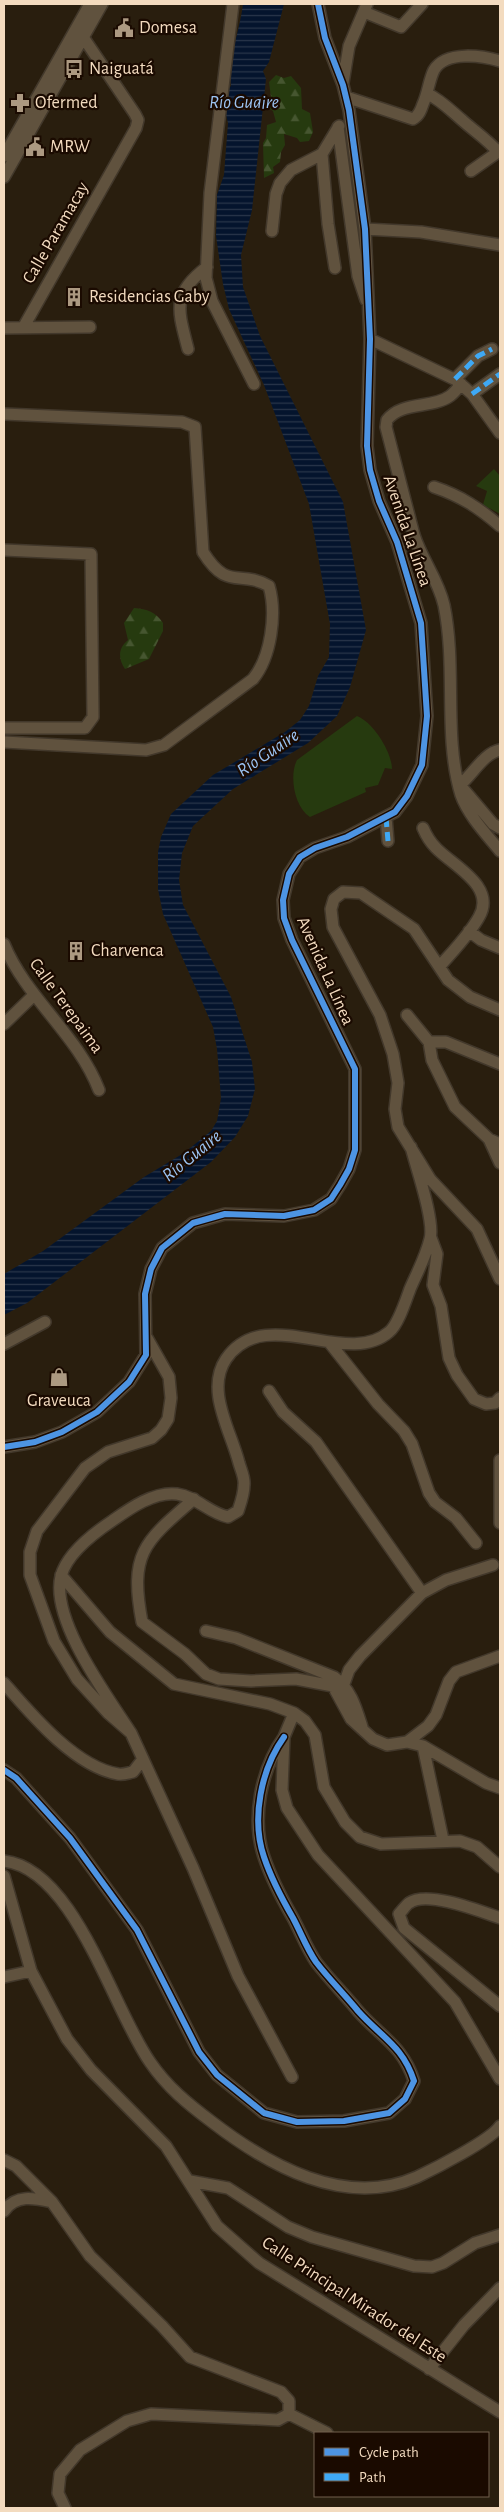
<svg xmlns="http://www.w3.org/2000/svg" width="504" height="2512" viewBox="0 0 504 2512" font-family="'Alegreya Sans',sans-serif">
  <defs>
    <pattern id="forest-firs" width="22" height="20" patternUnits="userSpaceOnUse" patternTransform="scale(1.25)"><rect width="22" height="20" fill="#263a0f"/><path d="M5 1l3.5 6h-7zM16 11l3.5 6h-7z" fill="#465630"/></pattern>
    <pattern id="water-rules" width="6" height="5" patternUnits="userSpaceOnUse" patternTransform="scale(1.25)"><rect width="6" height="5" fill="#04142d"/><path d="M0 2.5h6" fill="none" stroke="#29364a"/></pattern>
  </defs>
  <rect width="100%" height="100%" fill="#291e0e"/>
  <path fill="#263a0f" d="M 494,469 L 500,476 L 500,514 L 489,508 L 486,512 L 482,508 L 487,491 L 476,486 Z
    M 357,716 C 373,722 392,752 392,769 L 385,768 L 378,785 L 365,788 L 366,792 L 310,817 C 294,807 289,775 297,760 Z"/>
  <path fill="url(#forest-firs)" d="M 276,75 L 284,78 L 291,76 L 301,88 L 302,109 L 310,113 L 313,132 L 309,141 L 300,142 L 297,138 L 284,134 L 285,145 L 281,152 L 280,162 L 273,167 L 274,173 L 264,178 L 263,143 L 266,138 L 267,125 L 276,122 L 273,111 L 267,107 L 271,97 L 269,82 Z
    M 134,608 C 147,609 156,612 163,623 L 163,631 L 149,659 L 125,669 C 118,659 118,648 128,640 L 124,623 Z"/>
  <path fill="url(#water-rules)" d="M 243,4 L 284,4 L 269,62 L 263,71 L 266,79 L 252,210 L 241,255 L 243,287 L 260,336 L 343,502 L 366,630 L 350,687 L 337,716 L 308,743 L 233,789 L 193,826 L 182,853 L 179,880 L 183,905 L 231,997 L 252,1062 L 255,1089 L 248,1116 L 235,1137 L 211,1162 L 27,1303 L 4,1315 L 4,1274 L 43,1251 L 144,1177 L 184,1153 L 211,1131 L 217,1121 L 221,1098 L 217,1049 L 213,1027 L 163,914 L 158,889 L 158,852 L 161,837 L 171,814 L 213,775 L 285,732 L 300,720 L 309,706 L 318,676 L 329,657 L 330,624 L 309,504 L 264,385 L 229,309 L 223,284 L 216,236 L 217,195 L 224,175 L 228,123 L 224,107 L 227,90 L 231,86 C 227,60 240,31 243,4 Z"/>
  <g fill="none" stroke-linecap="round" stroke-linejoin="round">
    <g stroke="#42382b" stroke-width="14">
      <path id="minor" d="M 233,4 L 210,193 L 206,278 L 212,301 L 254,384
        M 364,12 L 401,27 L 422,4
        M 343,83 L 349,46 L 367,4
        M 428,94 C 442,101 450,110 462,120 C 474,131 487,139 498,152 L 500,150
        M 346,97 L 413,119 C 419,116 421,110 423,104 C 428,93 429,80 434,70 C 446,50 483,56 500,61
        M 338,127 L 358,276 L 366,300
        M 322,154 L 328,224 L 335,268
        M 4,156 L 90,4
        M 471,171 L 498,152
        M 4,177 L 102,4
        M 365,229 L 421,232 L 500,245
        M 272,231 L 276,194 L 280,183 L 291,170 L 322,154 L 339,126
        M 4,328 L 90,327
        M 23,328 L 136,128 L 138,120 L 135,114 L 83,37
        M 370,339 L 456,380 L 472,394 L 500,433
        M 188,349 C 178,310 171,294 207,267
        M 455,379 L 478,356 L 492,349
        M 461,384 C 458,388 454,393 450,396 C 432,409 401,401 387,420 L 386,427 L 414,535 C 422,560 438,579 444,605 C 457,668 443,736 461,795 C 468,815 487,835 500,851
        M 472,394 L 500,374
        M 4,414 L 182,422 L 195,427 L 203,552 C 228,592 239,569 269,586 C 277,614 271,657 253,679 L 164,745 L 146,750 L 4,742
        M 434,487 C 461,496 479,508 500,526
        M 4,550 L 91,554 L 93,717 L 85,728 L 4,728
        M 500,750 C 484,753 473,774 460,785 L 493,824 L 500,828
        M 386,817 L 388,841
        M 423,828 C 426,835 430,842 436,848 C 452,865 497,886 479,917 C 469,935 453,951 440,966
        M 469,931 L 481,940 L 500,948
        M 4,944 C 26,998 78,1035 99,1090
        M 500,1010 L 470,997 L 448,980 L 414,929 L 361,893 L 343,892 L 334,899 L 331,909 L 333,927 L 380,1015 L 393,1054 L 398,1083 L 395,1109 L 398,1127 L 430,1179 L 477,1229 L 500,1279
        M 407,1015 L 429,1042 L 432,1060 L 455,1107 L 489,1139 L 500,1144
        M 4,1024 L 34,995
        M 429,1042 L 446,1042 L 500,1064
        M 489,1139 L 500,1163
        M 431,1238 L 437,1254 L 433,1285 L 441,1306 L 449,1358 L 457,1375 L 474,1399 L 486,1404 L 495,1403 L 500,1398
        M 147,1338 L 169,1377 L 171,1398 L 168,1419 L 161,1430 L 152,1438 L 108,1452 L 85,1468 L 37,1531 L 30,1552 L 30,1575 L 54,1641 L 77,1679 L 108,1713 L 131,1733 L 193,1868 L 238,1976 L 292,2077
        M 329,1342 L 378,1404 L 404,1431 L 412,1444 L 429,1493 L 435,1502 L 456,1518 L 476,1543
        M 4,1344 L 45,1322
        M 269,1391 L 283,1412 L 316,1442 L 422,1593
        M 4,1447 L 35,1442 L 62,1432 L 97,1412 L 129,1382 L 146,1355 L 145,1294 L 151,1269 L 162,1248 L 193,1223 L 225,1214 L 284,1216 L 314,1210 L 331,1199 L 340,1185 L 349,1169 L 355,1150 L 355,1069 L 292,940 L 284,918 L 283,900 L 289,874 L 300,857 L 315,848 L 347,837 L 395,812 L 407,796 L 422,765 L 427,716 L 421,623 L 397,542 L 379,501 L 370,470 L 367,446 L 370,339 L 365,229 L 349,110 L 343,85 L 325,38 L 318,4
        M 194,1499 C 144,1542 129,1553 142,1622 L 185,1654 L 206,1674 L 219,1679 L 251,1681 L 296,1679 L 333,1686 L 351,1719 L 373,1739 L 387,1745 L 407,1742 L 423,1746 L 486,1783 L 500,1788
        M 500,1523 L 500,1460
        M 61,1575 L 110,1632 L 174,1684 L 270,1704 L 294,1713 L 305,1721 L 315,1735 L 324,1787 L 345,1822 L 360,1837 L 381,1844 L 460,1841 L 477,1847 L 500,1867
        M 206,1631 L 236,1638 L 334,1677 C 351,1689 356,1708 362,1727
        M 4,1683 C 31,1714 75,1767 118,1774 C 123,1775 128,1773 133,1772 L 143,1759
        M 344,1684 L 349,1670 L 360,1656 L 422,1593 L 446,1580 L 493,1565
        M 294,1713 L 284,1737 L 282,1790 L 287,1808 L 318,1855 L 455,2002 L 500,2079
        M 131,1733 C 108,1697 50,1620 61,1576 C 67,1554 94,1533 112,1521 C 129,1509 154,1491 177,1494 C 197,1497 209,1513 228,1517 L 238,1511 C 241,1502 244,1494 244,1485 C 245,1478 241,1470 239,1463 C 231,1431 205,1390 226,1359 C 265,1302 346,1369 389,1332 C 398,1325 406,1300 410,1289 C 417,1273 426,1256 430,1239 C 435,1221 416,1167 411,1147
        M 407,1742 L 428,1726 L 436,1715 L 449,1681 L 456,1672 L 500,1656
        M 423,1746 L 443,1840
        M 4,1770 L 16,1778 L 70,1838 L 137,1930 L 199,2052 L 217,2075 L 264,2113 L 297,2122 L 344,2121 L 389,2113 L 405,2099 L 414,2081 C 403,2046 381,2037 358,2011 C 345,1995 329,1979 316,1962 C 307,1949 301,1933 293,1918 C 282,1899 271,1878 264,1857 C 251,1819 261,1769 284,1737
        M 4,1861 C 75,1869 113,2010 150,2062 C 167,2087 188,2104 212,2122 C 268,2165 345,2209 417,2177 C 434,2169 491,2140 500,2126
        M 4,1876 L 31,1971 L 67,2039 L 91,2070 L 166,2146 L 217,2226 L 259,2263 L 500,2412
        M 500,1918 C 480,1911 427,1890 409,1903 C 406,1905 402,1911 399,1914 L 404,1928 L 500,2006
        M 4,1977 L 31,1971
        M 4,2160 L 16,2166 L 52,2202 L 90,2256 L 162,2326 L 190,2357 L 281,2392 L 289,2401 L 289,2414
        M 190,2181 L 228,2188 L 288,2227 L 312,2237 L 414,2266 L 432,2267 L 443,2263 L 475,2243 L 500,2235
        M 4,2211 C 16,2194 34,2198 52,2202
        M 429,2369 L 464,2325 L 500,2288
        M 289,2414 L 327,2433
        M 65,2508 L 58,2493 L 60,2474 L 80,2450 L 127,2421 L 151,2414 L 278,2420 L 289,2414"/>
    </g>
    <use href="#minor" stroke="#60523e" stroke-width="11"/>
    <path stroke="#3fa9f5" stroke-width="5" stroke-dasharray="10 5" stroke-linecap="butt" d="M 455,379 L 478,356 L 492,349
      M 472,394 L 500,374
      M 386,817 L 388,841"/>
    <g stroke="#1a0a00" stroke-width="9">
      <path id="cycleway" d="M 4,1447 L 35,1442 L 62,1432 L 97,1412 L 129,1382 L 146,1355 L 145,1294 L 151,1269 L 162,1248 L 193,1223 L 225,1214 L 284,1216 L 314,1210 L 331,1199 L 340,1185 L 349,1169 L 355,1150 L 355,1069 L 292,940 L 284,918 L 283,900 L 289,874 L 300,857 L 315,848 L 347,837 L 395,812 L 407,796 L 422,765 L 427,716 L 421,623 L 397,542 L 379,501 L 370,470 L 367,446 L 370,339 L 365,229 L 349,110 L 343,85 L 325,38 L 318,4
        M 4,1770 L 16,1778 L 70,1838 L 137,1930 L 199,2052 L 217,2075 L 264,2113 L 297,2122 L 344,2121 L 389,2113 L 405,2099 L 414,2081 C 403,2046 381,2037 358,2011 C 345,1995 329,1979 316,1962 C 307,1949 301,1933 293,1918 C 282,1899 271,1878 264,1857 C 251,1819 261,1769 284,1737"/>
    </g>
    <use href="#cycleway" stroke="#4d94e3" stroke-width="6"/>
  </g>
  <defs>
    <g id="civic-bare" transform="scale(1.5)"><path d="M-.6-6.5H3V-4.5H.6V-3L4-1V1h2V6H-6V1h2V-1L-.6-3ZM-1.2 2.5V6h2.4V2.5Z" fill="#ac9981" stroke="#1a0a00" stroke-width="2.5" paint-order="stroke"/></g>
    <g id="bus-bare" transform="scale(1.5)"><path d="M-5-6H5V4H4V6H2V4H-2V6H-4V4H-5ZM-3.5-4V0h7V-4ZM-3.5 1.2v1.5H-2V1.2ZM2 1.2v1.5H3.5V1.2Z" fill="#ac9981" stroke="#1a0a00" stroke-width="2.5" paint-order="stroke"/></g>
    <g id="pharmacy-bare" transform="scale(1.5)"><path d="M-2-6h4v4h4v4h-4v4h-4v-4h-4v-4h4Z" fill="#ac9981" stroke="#1a0a00" stroke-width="2.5" paint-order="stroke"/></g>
    <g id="building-bare" transform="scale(1.5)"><path d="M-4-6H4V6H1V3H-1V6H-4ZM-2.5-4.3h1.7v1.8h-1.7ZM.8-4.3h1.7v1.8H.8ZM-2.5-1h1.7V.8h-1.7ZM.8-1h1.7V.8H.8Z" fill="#ac9981" stroke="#1a0a00" stroke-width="2.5" paint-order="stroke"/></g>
    <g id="shop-bare" transform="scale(1.5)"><path d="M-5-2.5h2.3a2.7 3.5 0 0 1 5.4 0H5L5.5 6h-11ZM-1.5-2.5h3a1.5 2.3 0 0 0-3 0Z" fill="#ac9981" stroke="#1a0a00" stroke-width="2.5" paint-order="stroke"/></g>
  </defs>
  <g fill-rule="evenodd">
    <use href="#civic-bare" x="124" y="28"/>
    <use href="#bus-bare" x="74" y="69"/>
    <use href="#pharmacy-bare" x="20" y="103"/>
    <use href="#civic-bare" x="35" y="147"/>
    <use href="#building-bare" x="74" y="297"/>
    <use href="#building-bare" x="76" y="951"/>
    <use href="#shop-bare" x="59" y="1377"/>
  </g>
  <g text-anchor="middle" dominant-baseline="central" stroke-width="4.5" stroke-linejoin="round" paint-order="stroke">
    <g font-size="18" fill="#f3dbbf" stroke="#1a0a00" text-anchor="start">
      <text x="139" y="28">Domesa</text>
      <text x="89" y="69">Naiguatá</text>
      <text x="35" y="103">Ofermed</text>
      <text x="50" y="147">MRW</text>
      <text x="89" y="297">Residencias Gaby</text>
      <text x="91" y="951">Charvenca</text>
      <text x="59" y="1401" text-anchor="middle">Graveuca</text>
    </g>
    <g font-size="18" fill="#f3dbbf" stroke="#1a0a00">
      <text transform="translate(56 233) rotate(-60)">Calle Paramacay</text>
      <text transform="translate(407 531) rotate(71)">Avenida La Línea</text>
      <text transform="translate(325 971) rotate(66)">Avenida La Línea</text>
      <text transform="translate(66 1006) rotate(54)">Calle Terepaima</text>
      <text transform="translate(354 2300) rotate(33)">Calle Principal Mirador del Este</text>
    </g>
    <g font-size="19" font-style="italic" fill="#9bc3f2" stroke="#1a0a00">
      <text x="244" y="102">Río Guaire</text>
      <text transform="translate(268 753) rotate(-34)">Río Guaire</text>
      <text transform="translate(192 1156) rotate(-39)">Río Guaire</text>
    </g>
  </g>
  <rect width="504" height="2512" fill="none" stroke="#f3dbbf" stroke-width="10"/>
  <rect x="314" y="2432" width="175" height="65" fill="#1a0a00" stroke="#715e4c"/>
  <rect x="324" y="2448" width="25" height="8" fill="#4d94e3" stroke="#715e4c"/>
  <text x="359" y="2457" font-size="15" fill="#f3dbbf">Cycle path</text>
  <rect x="324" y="2473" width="25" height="8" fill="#3fa9f5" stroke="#715e4c"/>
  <text x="359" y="2482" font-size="15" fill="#f3dbbf">Path</text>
</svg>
